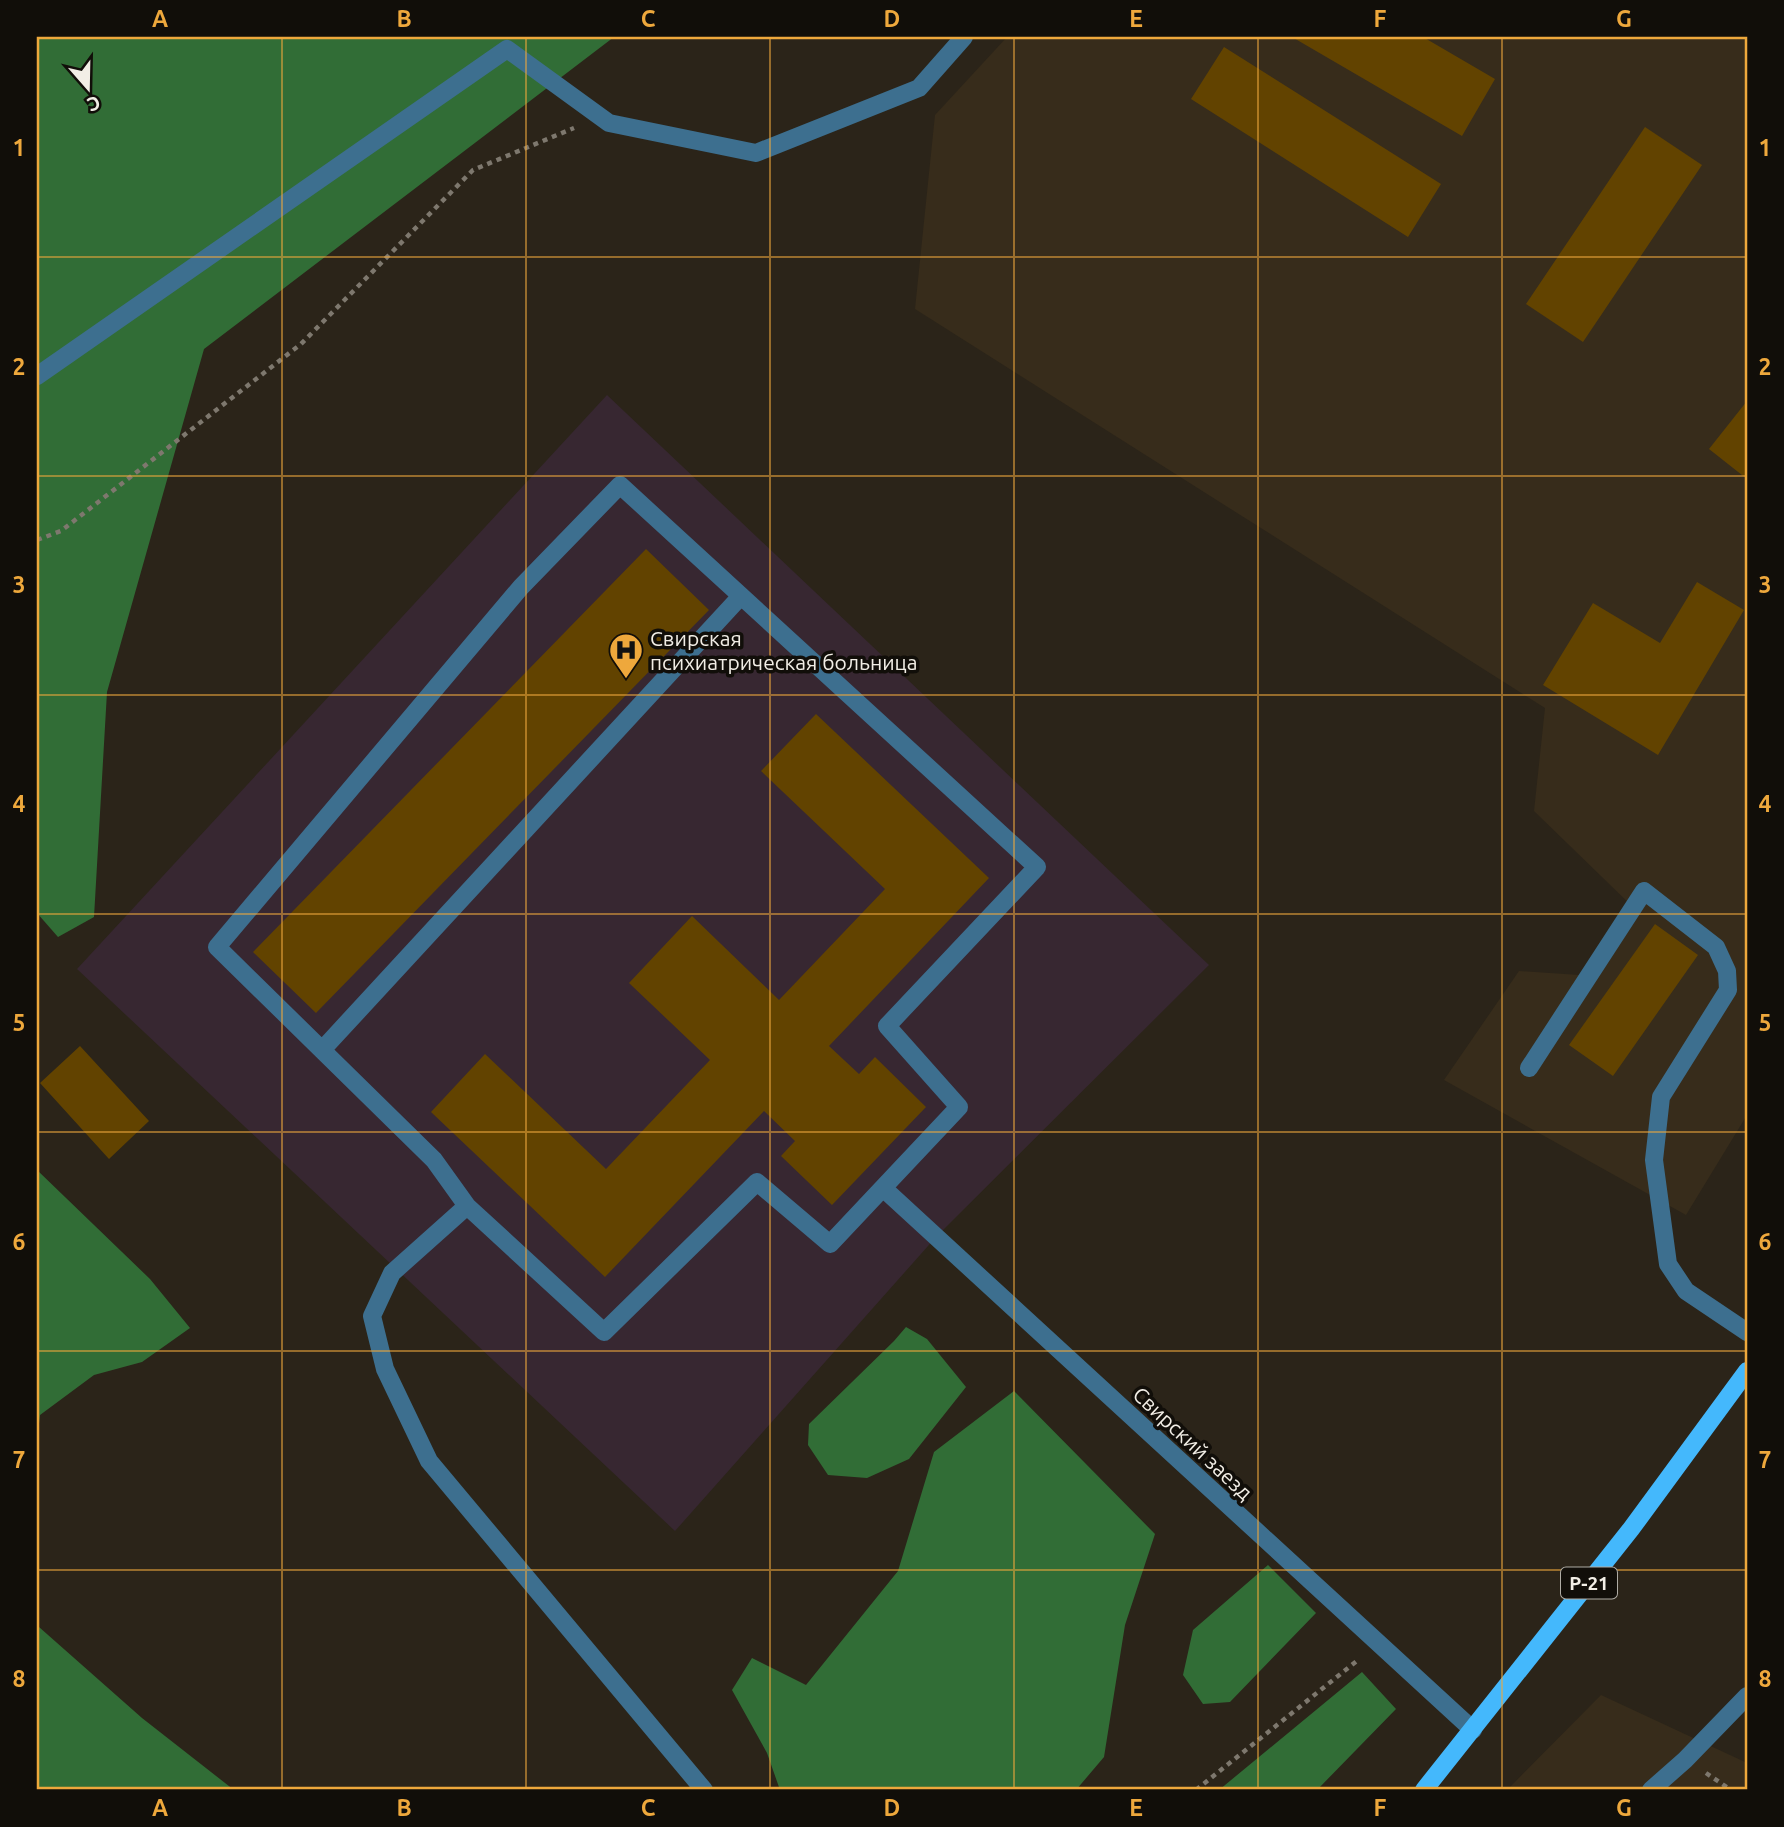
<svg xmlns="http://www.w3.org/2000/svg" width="1784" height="1827" viewBox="0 0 1784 1827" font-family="Ubuntu,sans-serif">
  <rect width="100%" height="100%" fill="#2b2419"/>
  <path fill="#372c1b" d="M 1007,37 L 1747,37 L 1747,1115 L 1686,1215 L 1444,1080 L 1519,971 L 1594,976 L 1637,911 L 1534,811 L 1545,708 L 915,309 L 935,115 Z
    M 1601,1695 L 1745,1762 L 1747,1760 L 1747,1790 L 1507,1790 Z"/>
  <path fill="#372731" d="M 607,395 L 1209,965 L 936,1237 L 675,1531 L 77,969 Z"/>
  <path fill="#316d36" d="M 37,37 L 614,37 L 204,349 L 107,692 L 94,917 L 58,937 L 37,913 Z
    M 37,1170 L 150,1279 L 190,1328 L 142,1362 L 94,1375 L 40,1415 L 37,1441 Z
    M 906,1327 L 927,1339 L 966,1387 L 909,1459 L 867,1478 L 828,1475 L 808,1445 L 809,1424 L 894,1341 Z
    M 1014,1391 L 1155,1534 L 1125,1625 L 1104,1757 L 1076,1790 L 780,1790 L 767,1753 L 732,1690 L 752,1658 L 806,1685 L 898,1571 L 934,1452 Z
    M 1268,1565 L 1316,1613 L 1230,1702 L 1203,1704 L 1183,1675 L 1193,1630 Z
    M 37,1622 L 39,1627 L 142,1718 L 234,1790 L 37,1790 Z
    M 1362,1672 L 1396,1709 L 1317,1790 L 1219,1790 Z"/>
  <path fill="#624300" d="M 1292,37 L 1423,37 L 1495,79 L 1462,136 Z
    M 1224,47 L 1441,184 L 1408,237 L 1191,99 Z
    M 1645,127 L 1702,165 L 1583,342 L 1526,304 Z
    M 1747,401 L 1747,479 L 1709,449 Z
    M 646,549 L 709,610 L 316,1013 L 253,952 Z
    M 1697,582 L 1744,610 L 1658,755 L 1543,685 L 1593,603 L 1660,643 Z
    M 816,714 L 989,878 L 829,1046 L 859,1074 L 875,1057 L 926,1107 L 832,1205 L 781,1156 L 795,1141 L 764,1111 L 605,1277 L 431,1112 L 485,1054 L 606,1169 L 710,1060 L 629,983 L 692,916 L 779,1000 L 885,889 L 761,771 Z
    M 1655,924 L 1698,955 L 1613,1076 L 1569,1045 Z
    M 80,1046 L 149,1121 L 109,1159 L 40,1083 Z"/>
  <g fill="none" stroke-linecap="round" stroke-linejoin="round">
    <path stroke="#7e786e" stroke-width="4.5" stroke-dasharray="5 5" stroke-linecap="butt" d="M 37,540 L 61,531 L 301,344 L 473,170 L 574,128
      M 1706,1773 L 1731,1790
      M 1196,1790 L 1358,1660"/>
    <path stroke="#3d6f8f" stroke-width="18" d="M 37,376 L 507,49 L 609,123 L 756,153 L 919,88 L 964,37
      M 620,485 L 1037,867 L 887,1026 L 959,1107 L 830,1244 L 757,1182 L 604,1332 L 467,1206 L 434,1160 L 217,947 L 521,587 Z
      M 322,1050 L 741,596
      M 1529,1068 L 1644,891 L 1716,947 L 1727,971 L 1728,990 L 1661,1097 L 1654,1160 L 1668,1264 L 1686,1291 L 1747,1332
      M 883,1188 L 1473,1730
      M 467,1206 L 392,1273 L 372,1316 L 385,1369 L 429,1461 L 704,1790
      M 1651,1790 L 1685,1760 L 1747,1696"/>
    <path stroke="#44b8fc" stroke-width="18" d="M 1424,1790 L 1631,1529 L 1747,1371"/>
  </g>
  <path fill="none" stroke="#eea83c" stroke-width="2" stroke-opacity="0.55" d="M 282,37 L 282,1790M 526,37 L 526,1790M 770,37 L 770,1790M 1014,37 L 1014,1790M 1258,37 L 1258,1790M 1502,37 L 1502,1790M 37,257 L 1747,257M 37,476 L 1747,476M 37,695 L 1747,695M 37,914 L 1747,914M 37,1132 L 1747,1132M 37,1351 L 1747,1351M 37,1570 L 1747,1570"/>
  <defs>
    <g id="hospital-pin" transform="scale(1.75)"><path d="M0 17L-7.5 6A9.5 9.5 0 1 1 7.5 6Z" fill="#eea83c" stroke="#110e09"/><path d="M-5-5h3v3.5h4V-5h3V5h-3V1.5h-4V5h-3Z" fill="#111"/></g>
  </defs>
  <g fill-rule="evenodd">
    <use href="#hospital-pin" x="626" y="650"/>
  </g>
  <g text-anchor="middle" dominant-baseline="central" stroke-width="7" stroke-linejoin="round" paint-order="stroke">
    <rect fill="#110e09" stroke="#aeaba4" stroke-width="2" x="1561" y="1567.5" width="56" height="31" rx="5"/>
    <g font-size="19" font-weight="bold" fill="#f2eee6">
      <text x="1589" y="1583">Р-21</text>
    </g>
    <g font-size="21" fill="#f2eee6" stroke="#110e09" text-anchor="start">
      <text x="650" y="638">Свирская<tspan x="650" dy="24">психиатрическая больница</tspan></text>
    </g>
    <g font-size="21" fill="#f2eee6" stroke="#110e09">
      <text transform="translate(1193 1443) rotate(43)">Свирский заезд</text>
    </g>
  </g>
  <rect width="1784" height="1827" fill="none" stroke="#110e09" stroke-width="77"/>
  <g transform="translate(88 88) rotate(160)" stroke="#110e09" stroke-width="5" paint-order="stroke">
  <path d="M0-5L12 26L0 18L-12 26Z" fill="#f2eee6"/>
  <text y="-10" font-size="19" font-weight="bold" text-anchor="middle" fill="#f2eee6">С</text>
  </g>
  <rect x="38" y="38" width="1708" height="1750" fill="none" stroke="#eea83c" stroke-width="2.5"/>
  <g font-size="23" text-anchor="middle" font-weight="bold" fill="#eea83c">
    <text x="160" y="27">A</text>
    <text x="404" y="27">B</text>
    <text x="648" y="27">C</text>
    <text x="892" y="27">D</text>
    <text x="1136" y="27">E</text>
    <text x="1380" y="27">F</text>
    <text x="1624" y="27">G</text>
    <text x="19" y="156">1</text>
    <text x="1765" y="156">1</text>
    <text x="19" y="375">2</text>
    <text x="1765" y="375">2</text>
    <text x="19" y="593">3</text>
    <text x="1765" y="593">3</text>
    <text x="19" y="812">4</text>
    <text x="1765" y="812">4</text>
    <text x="19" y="1031">5</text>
    <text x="1765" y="1031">5</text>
    <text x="19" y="1250">6</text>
    <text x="1765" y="1250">6</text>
    <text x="19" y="1468">7</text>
    <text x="1765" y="1468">7</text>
    <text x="19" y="1687">8</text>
    <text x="1765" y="1687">8</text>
    <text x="160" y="1816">A</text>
    <text x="404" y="1816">B</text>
    <text x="648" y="1816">C</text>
    <text x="892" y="1816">D</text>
    <text x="1136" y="1816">E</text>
    <text x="1380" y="1816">F</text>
    <text x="1624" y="1816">G</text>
  </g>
</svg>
